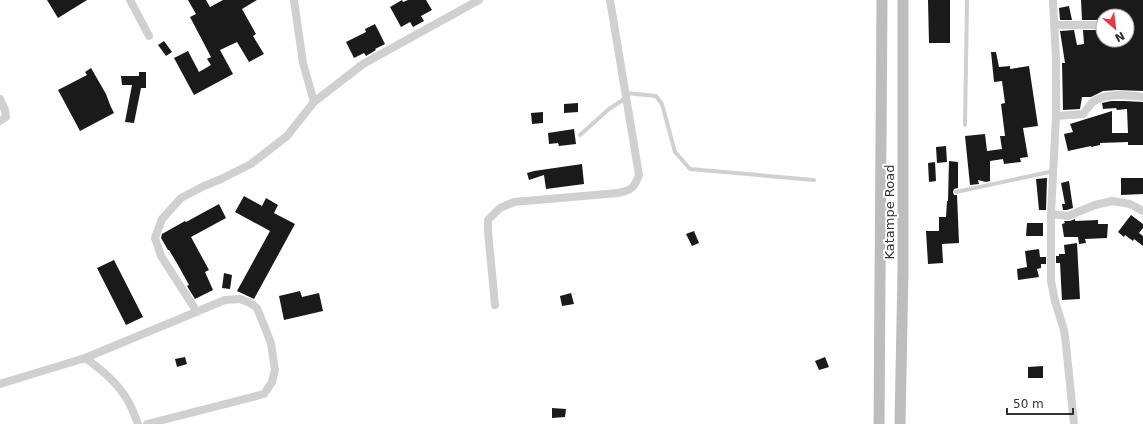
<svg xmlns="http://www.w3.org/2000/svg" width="1143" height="424" viewBox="0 0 1143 424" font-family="'DejaVu Sans',sans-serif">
  <rect width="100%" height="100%" fill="#fff"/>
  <path fill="#1a1a1a" d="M 47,0 L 87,0 L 58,18 Z
    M 188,0 L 206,0 L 210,7 L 223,0 L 257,0 L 242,9 L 256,34 L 253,36 L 264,54 L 249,62 L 237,42 L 220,50 L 233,74 L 194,95 L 174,58 L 188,51 L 199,72 L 211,65 L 207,59 L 211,57 L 190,17 L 196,14 Z
    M 402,0 L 403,2 L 408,0 L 426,0 L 432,10 L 421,16 L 424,21 L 413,27 L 410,22 L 401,27 L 390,7 Z
    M 928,0 L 950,0 L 950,43 L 929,43 Z
    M 1081,0 L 1143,0 L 1143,91 L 1117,90 L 1103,91 L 1091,97 L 1082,97 L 1080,109 L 1063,110 L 1062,63 L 1065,63 L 1060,31 L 1074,30 L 1077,45 L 1084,44 L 1083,30 L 1100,30 L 1100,33 L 1103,33 L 1103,40 L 1127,40 L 1127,16 L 1103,16 L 1103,20 L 1082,20 Z
    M 1069,6 L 1072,20 L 1060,20 L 1059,8 Z
    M 375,24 L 385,44 L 375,49 L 376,50 L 366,56 L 364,53 L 354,58 L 346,42 L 366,32 L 365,29 Z
    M 164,41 L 172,52 L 166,56 L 158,45 Z
    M 991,52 L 996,52 L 999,67 L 1010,66 L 1010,69 L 1029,66 L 1038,126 L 1023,128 L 1028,157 L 1020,158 L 1021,162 L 1004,164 L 1003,159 L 990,161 L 990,181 L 986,182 L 978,180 L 979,184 L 970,185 L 965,136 L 985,134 L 987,151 L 1002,149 L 1000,136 L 1005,136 L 1001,104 L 1005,103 L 1002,81 L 994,82 Z
    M 91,68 L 106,94 L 110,105 L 114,113 L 80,131 L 58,90 L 87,75 L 85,72 Z
    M 139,72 L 146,72 L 146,88 L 141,88 L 134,123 L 125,122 L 132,85 L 122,85 L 121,76 L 139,76 Z
    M 1111,101 L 1124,101 L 1143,102 L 1143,145 L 1128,145 L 1128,142 L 1100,143 L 1100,145 L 1091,147 L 1091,146 L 1068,151 L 1064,134 L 1073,132 L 1070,124 L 1112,111 L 1112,133 L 1128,133 L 1127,109 L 1117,110 L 1116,108 L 1103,109 L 1102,103 Z
    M 578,103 L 578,112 L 564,113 L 564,104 Z
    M 543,112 L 543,123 L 532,124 L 531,113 Z
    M 574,129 L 576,144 L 559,146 L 558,143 L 549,144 L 548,133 Z
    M 946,146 L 947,162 L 937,163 L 936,147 Z
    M 949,161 L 958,162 L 958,188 L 954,189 L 953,192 L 954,195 L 957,195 L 959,243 L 942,244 L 943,263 L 928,264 L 926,231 L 939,231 L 939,217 L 946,217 L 947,201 L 948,201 Z
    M 935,162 L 936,181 L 929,182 L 928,163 Z
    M 582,164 L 584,184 L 546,189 L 544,175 L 529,180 L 527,173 L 534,171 Z
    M 1047,178 L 1046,210 L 1039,210 L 1036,179 Z
    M 1121,178 L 1143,178 L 1143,194 L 1121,195 Z
    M 1069,181 L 1073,208 L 1067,210 L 1063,210 L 1062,204 L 1065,204 L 1061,183 Z
    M 244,196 L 262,206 L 266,198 L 278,205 L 274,213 L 295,224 L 254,299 L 237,291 L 270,231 L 235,212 Z
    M 219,204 L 226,218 L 191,237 L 209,270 L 205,272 L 213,290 L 195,299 L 187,286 L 189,285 L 178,265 L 169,250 L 168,250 L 161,238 L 162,234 L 185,221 L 186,222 Z
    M 1131,215 L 1143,224 L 1143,228 L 1139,233 L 1143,236 L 1143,246 L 1134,239 L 1133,241 L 1125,235 L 1124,237 L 1118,232 Z
    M 1075,219 L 1075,221 L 1098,220 L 1098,224 L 1108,224 L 1107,238 L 1085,239 L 1086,243 L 1079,244 L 1078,237 L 1064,237 L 1062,224 L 1065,223 L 1064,221 L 1070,221 Z
    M 1027,223 L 1043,223 L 1043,236 L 1026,236 Z
    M 694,231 L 699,243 L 692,246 L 686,234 Z
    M 1077,243 L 1080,299 L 1062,300 L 1060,263 L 1056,263 L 1056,256 L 1059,256 L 1059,254 L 1065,254 L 1064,245 Z
    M 1039,249 L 1040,257 L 1046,257 L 1046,264 L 1041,264 L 1041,268 L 1037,269 L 1039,277 L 1018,280 L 1017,269 L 1027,267 L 1025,251 Z
    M 114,260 L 143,317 L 126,325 L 97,268 Z
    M 224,273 L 232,275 L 230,289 L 222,288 Z
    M 300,291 L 302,297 L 319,293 L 323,311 L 284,320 L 279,296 Z
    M 571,293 L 574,304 L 562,306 L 560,296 Z
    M 185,357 L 187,364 L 177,367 L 175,359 Z
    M 825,357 L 829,367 L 819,370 L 815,361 Z
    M 1043,366 L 1043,378 L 1028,378 L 1028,367 Z
    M 552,408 L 566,409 L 565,417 L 552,418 Z"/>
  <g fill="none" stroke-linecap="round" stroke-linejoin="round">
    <path stroke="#d0d0d0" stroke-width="4" d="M 626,93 L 656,96 L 662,104 L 675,152 L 690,169 L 814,180
      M 965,125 L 967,0
      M 580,135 L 609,109 L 626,98
      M 956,192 L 1054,171"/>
    <path stroke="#d0d0d0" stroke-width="8" d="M 130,0 L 149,36
      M 294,0 L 303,63 L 314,102 L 363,64 L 479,0
      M 1053,0 L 1056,60 L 1056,116 L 1051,214 L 1051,281 L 1055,301 L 1064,330 L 1066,345 L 1074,424
      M 1054,25 L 1100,25
      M 0,99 L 5,110 L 6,117 L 0,121
      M 1056,116 L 1083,114 C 1086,110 1090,105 1093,102 C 1105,92 1129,95 1143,97
      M 1051,214 L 1068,216 L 1095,205 L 1112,201 L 1130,204 L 1143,211
      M 495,305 L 488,231 L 488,220 L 500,208 L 514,202 L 618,193 C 632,190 634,188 639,175 L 610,0
      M 197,312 L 161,256 L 155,238 L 162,219 L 181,198 L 204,186 L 221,179 L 251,164 L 287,136 L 314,102
      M 85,358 C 101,369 118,383 128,401 C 132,408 135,416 138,424
      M 0,384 L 85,358 L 225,300 L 240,299 L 250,303 L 257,308 L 271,343 L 275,370 L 272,382 L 264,394 L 147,424"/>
    <path stroke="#bdbdbd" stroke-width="11" d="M 879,424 L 882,0
      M 900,424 L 903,271 L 903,0"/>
  </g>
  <g text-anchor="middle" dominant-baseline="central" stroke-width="4" stroke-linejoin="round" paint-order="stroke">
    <g font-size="13" fill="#333" stroke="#fff">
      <text transform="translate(889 212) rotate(-90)">Katampe Road</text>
    </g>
  </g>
  <g transform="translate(1115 28) rotate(152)"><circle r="19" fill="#ffffff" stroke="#adadad"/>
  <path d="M0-3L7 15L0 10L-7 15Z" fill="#e63946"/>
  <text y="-6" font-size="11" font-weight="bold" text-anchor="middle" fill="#333333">N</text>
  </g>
  <path d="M1007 408v6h66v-6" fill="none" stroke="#333333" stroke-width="2"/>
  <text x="1013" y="408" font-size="12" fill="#333333" stroke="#ffffff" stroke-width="3" paint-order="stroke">50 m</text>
</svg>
